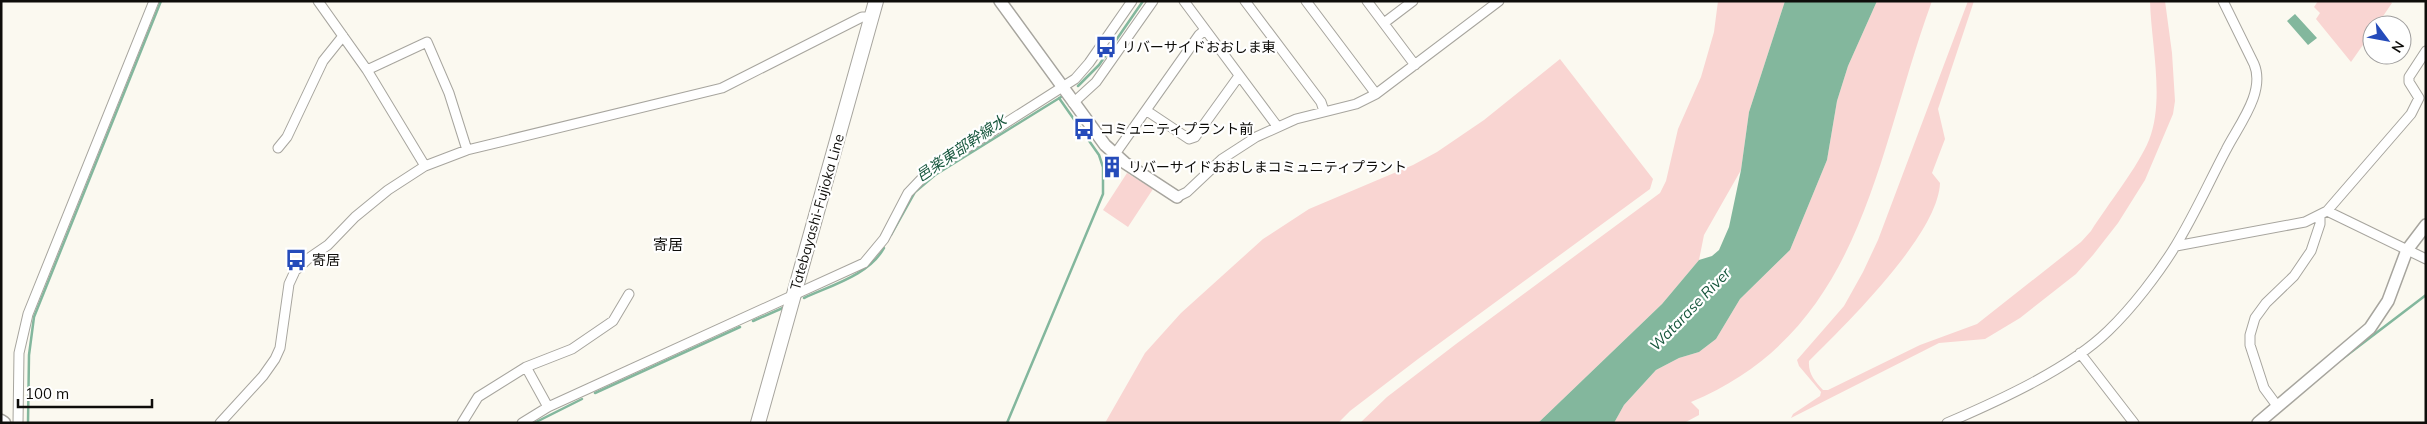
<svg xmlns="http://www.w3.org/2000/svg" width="2427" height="424" viewBox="0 0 2427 424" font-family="Mulish,'Noto Sans JP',sans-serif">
  <rect width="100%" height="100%" fill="#fbf9f0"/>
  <path fill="#f9d5d2" d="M 1718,1 L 1785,1 L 1749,112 L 1741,170 L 1704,235 L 1699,260 L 1662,304 L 1538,423 L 1360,423 L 1387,397 L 1456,344 L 1660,193 L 1666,181 L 1678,129 L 1701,77 L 1714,32 Z
    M 1877,1 L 1932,1 C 1875,156 1864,330 1691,402 L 1699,410 L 1699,415 L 1684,423 L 1614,423 L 1624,405 L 1656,370 L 1679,358 L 1699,352 L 1716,339 L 1740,299 L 1790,250 L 1827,160 L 1837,101 L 1848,66 Z
    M 1968,1 L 1974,1 L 1938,109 L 1945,139 L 1932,173 L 1940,183 C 1938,235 1846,324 1809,361 C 1808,374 1815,381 1823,390 L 1828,390 L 1920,345 L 1977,324 L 2081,242 L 2091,231 C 2108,204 2138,167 2149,140 C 2165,100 2151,43 2150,1 L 2165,1 L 2172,53 L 2175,101 L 2173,114 L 2145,180 L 2118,223 L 2093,255 L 2076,274 L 2020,318 L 1985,339 L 1939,343 L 1791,418 L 1793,414 L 1820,396 L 1821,392 L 1799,366 L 1797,360 L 1844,306 L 1863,272 L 1878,240 Z
    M 2318,1 L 2390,1 L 2392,3 L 2377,25 L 2372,25 L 2372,32 L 2351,62 L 2316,19 L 2320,13 L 2314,7 Z
    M 1560,59 L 1653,179 L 1650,189 L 1418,359 L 1350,411 L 1338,423 L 1105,423 L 1145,353 L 1181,313 L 1263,239 L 1309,209 L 1413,165 L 1437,152 L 1484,120 Z
    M 1127,173 L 1153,189 L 1128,227 L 1103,210 Z"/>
  <path fill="#83b79d" d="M 1785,1 L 1877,1 L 1848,66 L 1837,101 L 1827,160 L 1790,250 L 1740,299 L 1716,339 L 1699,352 L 1679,358 L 1656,370 L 1624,405 L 1614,423 L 1538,423 L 1662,304 L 1699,260 L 1712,256 L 1719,250 L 1729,227 L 1741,170 L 1749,112 Z
    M 2295,14 L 2317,38 L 2308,45 L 2287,21 Z"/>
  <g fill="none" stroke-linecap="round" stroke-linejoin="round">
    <path stroke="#83b79d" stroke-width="2.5" d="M 1078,86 L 1099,65 L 1143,1
      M 891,235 L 915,192 L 935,175 L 1061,97
      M 804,298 C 832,285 869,275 884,248
      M 753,321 L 785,307
      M 2342,359 L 2426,295
      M 595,393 L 740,327
      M 28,423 L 29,355 L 34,317 L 161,1
      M 534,423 L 582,399
      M 1007,423 L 1103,194 L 1103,167 L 1099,155 L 1059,98"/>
    <g stroke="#a7a59e" stroke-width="11">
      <path id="minor" d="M 318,1 L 367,70 L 425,166
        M 1184,1 L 1277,126
        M 1245,1 L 1321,102 L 1324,111
        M 1306,1 L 1376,94
        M 1367,1 L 1415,65
        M 1384,23 L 1413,1
        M 367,70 L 427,42 L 449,93 L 467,150
        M 1073,103 L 1096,82 L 1153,1
        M 1147,111 L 1189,139 L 1195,137 L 1239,76
        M 278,148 L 287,137 L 323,61 L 343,36
        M 1115,154 L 1199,35 L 1205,30
        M 1177,197 L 1187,192 L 1222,159 L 1256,137 L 1296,119 L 1356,104 L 1376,94 L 1499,1
        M 2327,211 L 2426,259
        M 2176,246 L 2305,222 L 2327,211 L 2411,114 L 2419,98 L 2409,82 L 2409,77 L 2426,51
        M 2080,353 L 2134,423
        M 526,367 L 548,407
        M 2278,407 L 2264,388 L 2250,345 L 2250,335 L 2255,318 L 2266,303 L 2294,276 L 2311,251 L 2320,224 L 2320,215
        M 18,423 L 19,353 L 28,314 L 154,1
        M 220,423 L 263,376 L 275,359 L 280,348 L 289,284 L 295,271 L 309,258 L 328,245 L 355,217 L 388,190 L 425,166 L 467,150 L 722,88 L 862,17 L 871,17
        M 462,423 L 478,397 L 526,367 L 572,349 L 613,321 L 629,294
        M 522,423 L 548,407 L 864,263 L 884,239 L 908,193 L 927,173 L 1075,79 L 1089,63 L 1132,1
        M 1947,423 C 1998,401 2069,369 2108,331 C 2132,308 2159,273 2176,245 C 2195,214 2209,182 2226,150 C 2238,126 2266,92 2254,64 L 2223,1"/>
    </g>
    <g stroke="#a7a59e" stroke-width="14">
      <path id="tertiary" d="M 1000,1 L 1105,145 L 1125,163 L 1177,197
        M 2258,423 L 2370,328 L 2388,301 L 2407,250 L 2426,225"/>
    </g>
    <g stroke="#a7a59e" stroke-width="15">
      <path id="secondary" d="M 1,421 L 4,423"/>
    </g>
    <g stroke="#a7a59e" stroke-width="16">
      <path id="primary" d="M 758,423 L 876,1"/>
    </g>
    <use href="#minor" stroke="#fff" stroke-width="9"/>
    <use href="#tertiary" stroke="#fff" stroke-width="11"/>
    <use href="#secondary" stroke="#fff" stroke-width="12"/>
    <use href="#primary" stroke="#fff" stroke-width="14"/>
  </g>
  <defs>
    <g id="bus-bare" transform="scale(1.725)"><path d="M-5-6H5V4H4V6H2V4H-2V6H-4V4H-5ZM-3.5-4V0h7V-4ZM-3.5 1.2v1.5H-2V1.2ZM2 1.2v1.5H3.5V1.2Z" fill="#254bba" stroke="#fff" stroke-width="2.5" paint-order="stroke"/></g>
    <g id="building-bare" transform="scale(1.725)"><path d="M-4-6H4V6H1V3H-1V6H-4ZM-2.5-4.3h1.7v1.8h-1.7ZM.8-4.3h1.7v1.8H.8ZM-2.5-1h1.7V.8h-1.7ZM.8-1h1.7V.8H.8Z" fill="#254bba" stroke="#fff" stroke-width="2.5" paint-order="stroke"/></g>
  </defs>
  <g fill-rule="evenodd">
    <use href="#bus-bare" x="1106" y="47"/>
    <use href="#bus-bare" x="1084" y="129"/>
    <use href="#building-bare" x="1112" y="167"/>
    <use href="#bus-bare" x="296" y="260"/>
  </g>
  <g text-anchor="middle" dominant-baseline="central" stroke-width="4.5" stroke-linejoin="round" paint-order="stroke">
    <g font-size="14" fill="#0e0d0a" stroke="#fff" text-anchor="start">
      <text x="1122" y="47">リバーサイドおおしま東</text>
      <text x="1100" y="129">コミュニティプラント前</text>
      <text x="1128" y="167">リバーサイドおおしまコミュニティプラント</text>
      <text x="312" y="260">寄居</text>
    </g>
    <g font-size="14" fill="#0e0d0a" stroke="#fff">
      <text transform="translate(817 212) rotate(-74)">Tatebayashi-Fujioka Line</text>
    </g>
    <g font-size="15" font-style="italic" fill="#17573d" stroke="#fff">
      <text transform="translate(961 148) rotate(-34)">邑楽東部幹線水</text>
      <text transform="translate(1690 309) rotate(-46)">Watarase River</text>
    </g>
    <g font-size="15" fill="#0e0d0a" stroke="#fff">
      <text x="668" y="244">寄居</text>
    </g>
  </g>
  <rect width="2427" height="424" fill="none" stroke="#0e0d0a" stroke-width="5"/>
  <g transform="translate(2387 40) rotate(122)"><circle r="24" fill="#ffffff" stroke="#9f9e9d"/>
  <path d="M0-4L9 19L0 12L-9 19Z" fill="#254bba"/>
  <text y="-8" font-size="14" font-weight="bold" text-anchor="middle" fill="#0e0d0a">N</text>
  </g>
  <path d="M18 399v8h134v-8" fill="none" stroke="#0e0d0a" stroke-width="2.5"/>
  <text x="25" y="399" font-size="15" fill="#0e0d0a" stroke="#ffffff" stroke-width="4" paint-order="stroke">100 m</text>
</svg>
